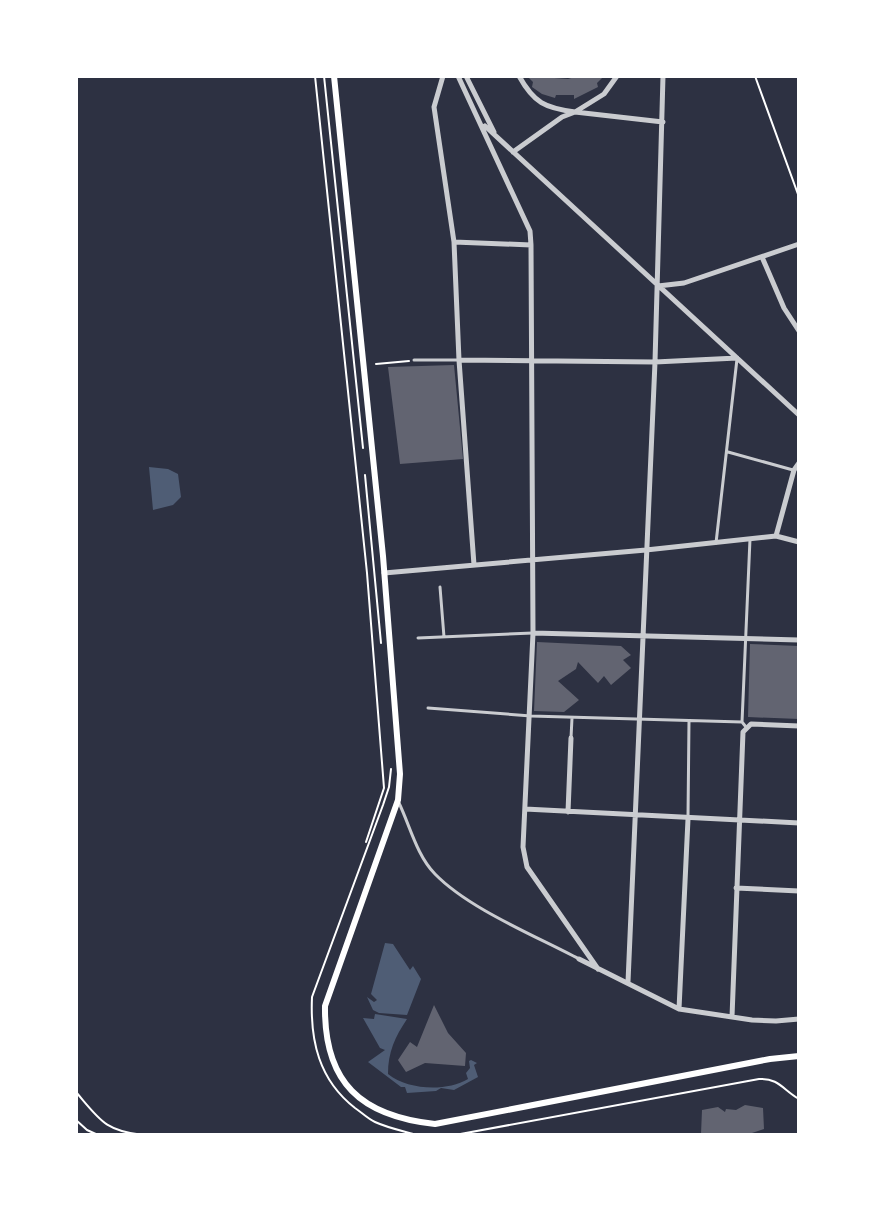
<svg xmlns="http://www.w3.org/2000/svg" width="875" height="1211" viewBox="0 0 875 1211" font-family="Barlow,sans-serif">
  <rect width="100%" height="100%" fill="#2d3142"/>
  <path fill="#4f5d75" d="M 149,467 L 168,469 L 178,474 L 181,497 L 173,505 L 153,510 Z
    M 385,943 L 393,944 L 410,970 L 413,966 L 421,979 L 407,1015 L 379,1013 L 373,1010 L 367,997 L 374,1002 L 377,1000 L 371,994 Z
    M 375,1014 L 407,1019 C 395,1037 388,1052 388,1074 C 408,1090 446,1092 468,1079 L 466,1073 L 470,1068 L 469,1061 L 471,1060 L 477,1063 L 474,1065 L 478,1077 L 454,1090 L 441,1088 L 436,1091 L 407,1093 L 405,1087 L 401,1087 L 368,1062 L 385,1050 L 380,1048 L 363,1018 L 374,1019 Z"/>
  <path fill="#626471" d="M 527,76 L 568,79 L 578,76 L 604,76 L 597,83 L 598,87 L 574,99 L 574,95 L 556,95 L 555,98 L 542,94 L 532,87 L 533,82 Z
    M 454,365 L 463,459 L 400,464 L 388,367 Z
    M 537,642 L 621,646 L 631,655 L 623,660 L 631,668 L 611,685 L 604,676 L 598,683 L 578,662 L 576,669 L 558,681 L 579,700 L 564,712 L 534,711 Z
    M 750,644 L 799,646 L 799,719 L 748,717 Z
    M 434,1005 L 448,1033 L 466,1053 L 465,1066 L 425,1063 L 406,1072 L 398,1060 L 410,1042 L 417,1047 Z
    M 745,1105 L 763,1108 L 764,1129 L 749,1134 L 701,1134 L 702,1110 L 718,1107 L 725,1112 L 726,1109 L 736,1110 Z"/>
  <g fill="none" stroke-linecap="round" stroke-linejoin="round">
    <path stroke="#fff" stroke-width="2" d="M 315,76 L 367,573 L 384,788 L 366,842
      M 324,76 L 363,448
      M 755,76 L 799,197
      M 376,364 L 409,361
      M 365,475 L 381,643
      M 391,769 L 389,787 L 383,805 L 312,997 C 310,1041 319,1080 355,1108 C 361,1112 368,1119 375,1122 C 388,1128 403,1131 417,1135
      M 76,1092 C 100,1120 105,1131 143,1135
      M 76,1120 L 87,1130 L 98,1135
      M 455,1135 L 759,1079 C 779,1078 783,1090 799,1099"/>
    <path stroke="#caccd0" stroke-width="3" d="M 414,360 L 459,360
      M 728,452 L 793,470
      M 716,543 L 737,359
      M 440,587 L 444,637
      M 418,638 L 533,633
      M 428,708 L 531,716 L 742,722 L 746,727
      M 742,722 L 750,539
      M 571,738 L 572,718
      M 399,803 C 410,826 417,856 435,874 C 469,909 536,936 579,959
      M 688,817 L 689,721"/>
    <path stroke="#caccd0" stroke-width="5" d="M 443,76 L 434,107 L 454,242 L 459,360 L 474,565
      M 458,76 L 530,231 L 531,245 L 533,633 L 523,847 L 527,867 L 598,969
      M 466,76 L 494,132
      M 519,76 C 534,103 545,108 575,112 L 604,94 L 617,76
      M 485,126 L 799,415
      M 513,152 L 562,117 L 575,112 L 663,122
      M 454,242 L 531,245
      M 762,257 L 784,308 L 799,331
      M 658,286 L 684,283 L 799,244
      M 459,360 L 655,362 L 737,358
      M 776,536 L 794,470 L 799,463
      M 384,573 L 646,550 L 776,536 L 799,542
      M 533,633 L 799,640
      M 525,809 L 799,823
      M 568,812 L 571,738
      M 736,888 L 799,891
      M 579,959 L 679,1009 L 752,1020 L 776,1021 L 799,1019
      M 628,982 L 655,362 L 663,76
      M 679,1009 L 688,819
      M 732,1017 L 743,732 L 751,724 L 799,726"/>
    <path stroke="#fff" stroke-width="6" d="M 334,76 L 383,556 L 400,774 L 398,800 L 325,1006 C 324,1083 361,1116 435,1124 L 770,1059 L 799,1056"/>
  </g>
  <rect width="875" height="1211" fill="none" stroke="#ffffff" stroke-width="156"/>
</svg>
